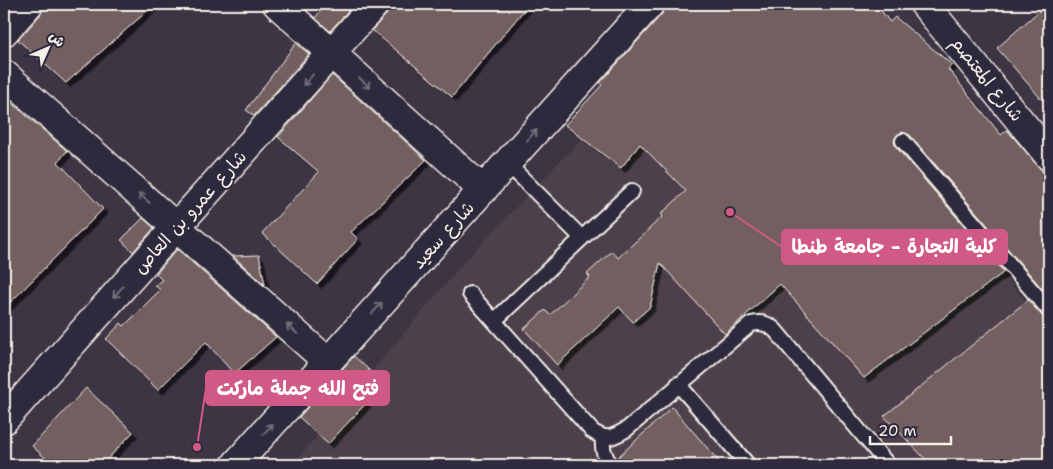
<svg xmlns="http://www.w3.org/2000/svg" width="1053" height="469" viewBox="0 0 1053 469" font-family="'Shantell Sans','Playpen Sans Arabic',sans-serif">
  <defs>
    <filter id="shadow"><feDropShadow dx="4.5" dy="4.5" stdDeviation="0" flood-color="#0009"/></filter>
  </defs>
  <rect width="100%" height="100%" fill="#3d3444"/>
  <filter id="ink" filterUnits="userSpaceOnUse"><feTurbulence type="fractalNoise" baseFrequency=".02" numOctaves="2"/><feDisplacementMap in="SourceGraphic" scale="10" xChannelSelector="R" yChannelSelector="G"/><feConvolveMatrix kernelMatrix="1 2 1 2 8 2 1 2 1" color-interpolation-filters="sRGB"/></filter>
  <g filter="url(#ink)">
    <path fill="#4d414c" d="M 725,4 L 768,4 L 1049,328 L 1049,465 L 295,465 L 293,464 L 466,260 L 558,163 Z"/>
    <path fill="#735e60" stroke="#f4f1e8" filter="url(#shadow)" d="M 44,4 L 155,4 L 66,83 L 18,40 L 41,14 Z
      M 326,4 L 354,4 L 330,31 L 315,18 Z
      M 390,4 L 529,4 L 452,97 L 372,30 L 387,14 Z
      M 666,4 L 876,4 L 890,22 L 895,17 L 952,65 L 948,69 L 1001,135 L 1007,130 L 1049,179 L 1049,297 L 910,135 L 902,132 L 895,138 L 894,142 L 896,147 L 1004,272 L 864,378 L 780,284 L 725,334 L 660,263 L 650,307 L 633,322 L 619,307 L 557,365 L 524,329 L 545,310 L 550,315 L 590,277 L 587,274 L 612,251 L 618,258 L 663,216 L 661,214 L 686,191 L 640,144 L 621,168 L 565,125 L 602,85 L 600,83 L 662,14 Z
      M 1047,4 L 1049,4 L 1049,108 L 997,48 Z
      M 296,43 L 309,54 L 254,116 L 246,110 Z
      M 332,75 L 426,160 L 351,232 L 358,239 L 317,284 L 262,233 L 319,172 L 278,137 Z
      M 4,96 L 67,151 L 58,162 L 103,209 L 4,309 Z
      M 143,218 L 154,228 L 133,252 L 121,240 Z
      M 177,249 L 276,337 L 234,374 L 206,342 L 158,390 L 106,339 L 121,323 L 124,326 L 160,290 L 155,285 L 162,280 L 156,274 Z
      M 259,255 L 265,285 L 233,256 Z
      M 1028,300 L 1042,316 L 1049,319 L 1049,465 L 931,465 L 884,416 Z
      M 354,356 L 384,384 L 328,444 L 299,417 Z
      M 86,388 L 133,432 L 102,465 L 53,465 L 32,446 Z
      M 672,407 L 722,465 L 620,465 L 617,458 Z"/>
    <g fill="none" stroke-linecap="round" stroke-linejoin="round">
      <g stroke="#f4f1e8" stroke-width="18">
        <path id="service" d="M 903,141 L 1049,310
          M 507,163 L 582,238
          M 470,294 L 592,431 C 607,441 612,438 627,429 L 751,324 C 761,322 767,323 775,330 L 888,465
          M 494,321 L 632,191
          M 678,384 L 748,465
          M 603,438 C 602,449 604,456 611,465"/>
      </g>
      <g stroke="#f4f1e8" stroke-width="31">
        <path id="minor" d="M 277,4 L 483,190
          M 924,4 L 1049,156
          M 4,32 L 29,4
          M 4,74 L 328,362
          M 4,420 L 375,4"/>
      </g>
      <g stroke="#f4f1e8" stroke-width="31">
        <path id="tertiary" d="M 235,465 L 650,4"/>
      </g>
      <use href="#service" stroke="#2f2a3d" stroke-width="14"/>
      <use href="#minor" stroke="#2f2a3d" stroke-width="28"/>
      <use href="#tertiary" stroke="#2f2a3d" stroke-width="28"/>
    </g>
    <defs><path id="oneway-shaft" d="M-6 0H5M1.5-3L5.5 0L1.5 3" fill="none" stroke-width="1.6" stroke-linecap="round" stroke-linejoin="round" transform="scale(1.25)"/></defs>
    <g stroke="#747079">
      <use href="#oneway-shaft" transform="translate(308 80) rotate(132)"/>
      <use href="#oneway-shaft" transform="translate(365 83) rotate(42)"/>
      <use href="#oneway-shaft" transform="translate(532 135) rotate(-48)"/>
      <use href="#oneway-shaft" transform="translate(144 198) rotate(-139)"/>
      <use href="#oneway-shaft" transform="translate(118 292) rotate(132)"/>
      <use href="#oneway-shaft" transform="translate(377 308) rotate(-48)"/>
      <use href="#oneway-shaft" transform="translate(292 329) rotate(-138)"/>
      <use href="#oneway-shaft" transform="translate(268 429) rotate(-48)"/>
    </g>
  </g>
  <g text-anchor="middle" dominant-baseline="central" stroke-width="4" stroke-linejoin="round" paint-order="stroke">
    <g font-size="18" fill="#f4f1e8" stroke="#2f2a3d">
      <text transform="translate(987 79) rotate(51)">شارع المعتصم</text>
      <text transform="translate(190 212) rotate(-48)">شارع عمرو بن العاص</text>
      <text transform="translate(443 235) rotate(-48)">شارع سعيد</text>
    </g>
  </g>
  <path fill="none" stroke="#d15985" stroke-width="2" d="M730 212L782 247M197 447L206 388"/>
  <g fill="#d15985" stroke="#2f2a3d" stroke-width="2">
    <circle cx="730" cy="212" r="5"/>
    <circle cx="197" cy="447" r="5"/>
  </g>
  <g fill="#d15985" stroke="#d15985" stroke-width="2">
    <rect x="782" y="230" width="225" height="34" rx="5"/>
    <rect x="206" y="371" width="183" height="34" rx="5"/>
  </g>
  <g font-size="19" text-anchor="middle" font-weight="bold" fill="#fff">
    <text x="894" y="253">كلية التجارة - جامعة طنطا</text>
    <text x="298" y="395">فتح الله جملة ماركت</text>
  </g>
  <rect width="1053" height="469" fill="none" stroke="#2f2a3d" stroke-width="20"/>
  <rect x="10" y="10" width="1033" height="449" fill="none" stroke="#f4f1e8" stroke-width="2" filter="url(#ink)"/>
  <g transform="translate(48 48) rotate(45)" stroke="#2f2a3d" stroke-width="4" paint-order="stroke">
  <path d="M0-4L9 19L0 12L-9 19Z" fill="#f4f1e8"/>
  <text y="-8" font-size="14" font-weight="bold" text-anchor="middle" fill="#f4f1e8">ش</text>
  </g>
  <path d="M870 436v8h81v-8" fill="none" stroke="#f4f1e8" stroke-width="2.5"/>
  <text x="878" y="436" font-size="15" fill="#f4f1e8" stroke="#2f2a3d" stroke-width="4" paint-order="stroke">20 m</text>
</svg>
